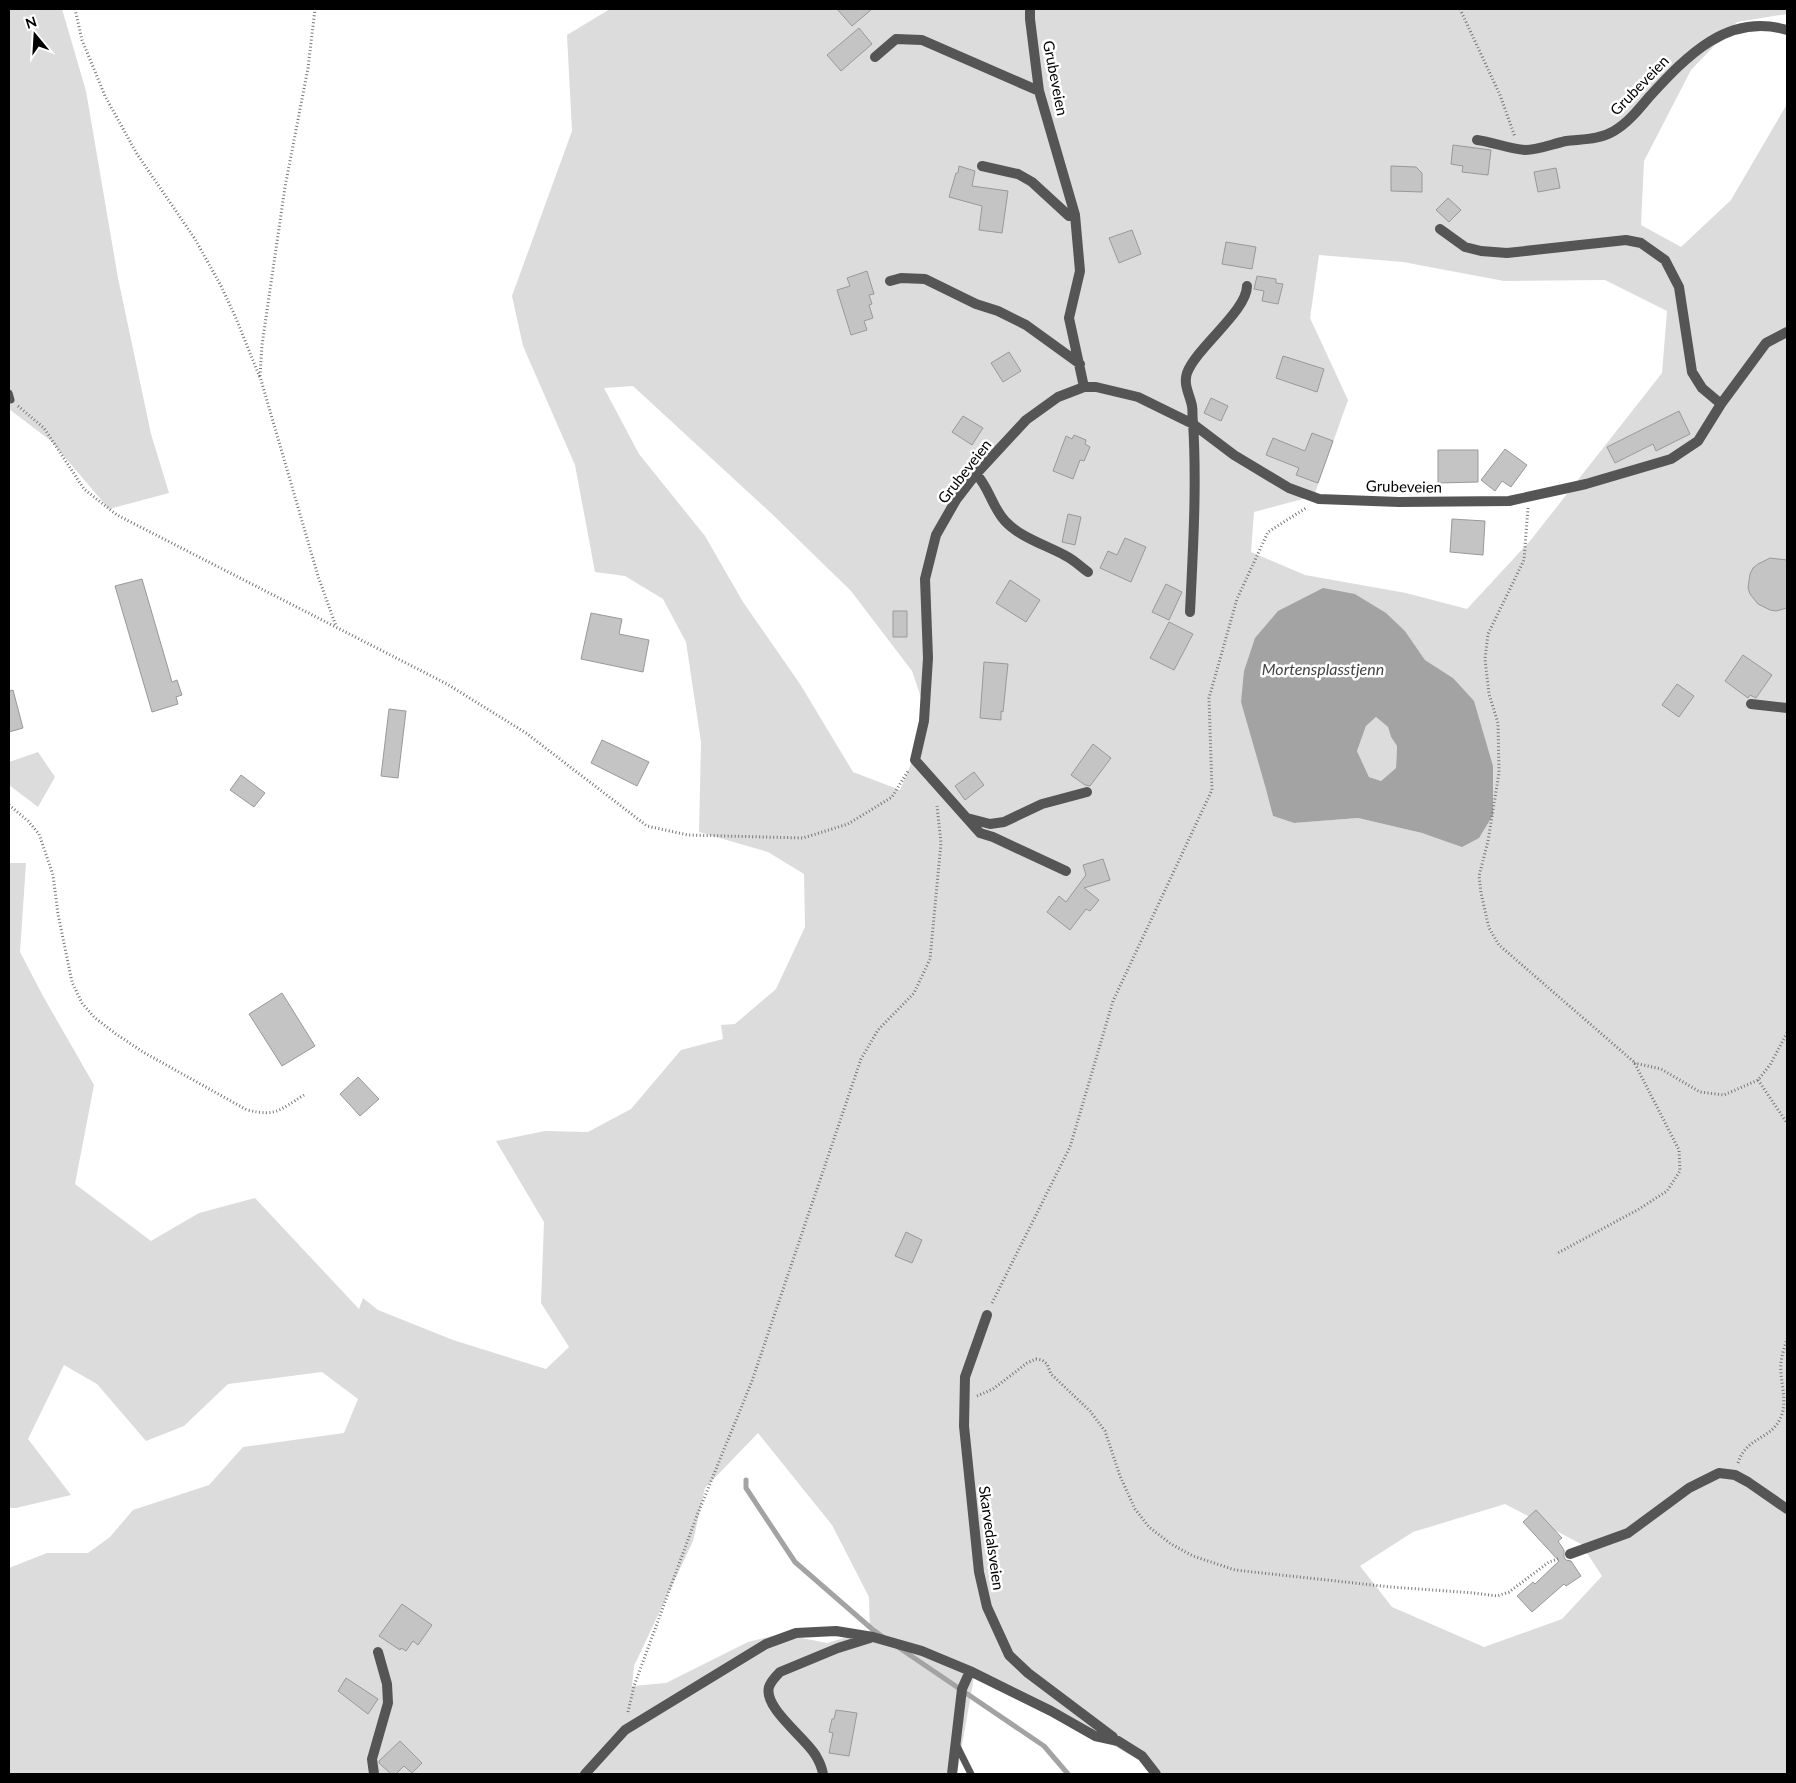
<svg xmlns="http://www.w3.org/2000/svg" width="1796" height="1783" viewBox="0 0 1796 1783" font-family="Lato,sans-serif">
  <rect width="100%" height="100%" fill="#fff"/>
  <path fill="#dcdcdc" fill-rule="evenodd" d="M 9,9 L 62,9 L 86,91 L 118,278 L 151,434 L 169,493 L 109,509 L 51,441 L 9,409 Z
    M 610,9 L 1787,9 L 1787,14 L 1737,22 L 1691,70 L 1644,161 L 1641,225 L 1681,247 L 1731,200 L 1787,104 L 1787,1774 L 1152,1774 L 1145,1764 L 1060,1714 L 974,1677 L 957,1774 L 9,1774 L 9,1568 L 47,1553 L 88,1553 L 110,1537 L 133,1510 L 209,1485 L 243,1447 L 344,1433 L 358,1399 L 322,1372 L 228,1384 L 184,1426 L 146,1441 L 97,1384 L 64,1365 L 28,1439 L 71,1495 L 16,1508 L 9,1508 L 9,863 L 26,863 L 20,952 L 43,996 L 94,1085 L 75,1184 L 151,1241 L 199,1213 L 255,1198 L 359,1309 L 363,1298 L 378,1310 L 453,1340 L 546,1369 L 569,1347 L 541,1303 L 544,1222 L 496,1141 L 545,1131 L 588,1132 L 631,1109 L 681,1050 L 723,1039 L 721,1025 L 735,1024 L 776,989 L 805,927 L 804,874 L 768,852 L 699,832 L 701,742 L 686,642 L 663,599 L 625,576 L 595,572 L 575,465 L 523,346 L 512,296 L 572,131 L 567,35 ZM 1319,255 L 1403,262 L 1504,281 L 1605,280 L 1667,311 L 1662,373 L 1530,541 L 1467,609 L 1406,593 L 1305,575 L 1251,552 L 1254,512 L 1314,496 L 1348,400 L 1310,318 ZM 633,386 L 772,514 L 851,591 L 912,671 L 929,721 L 900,790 L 853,772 L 800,684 L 743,602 L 705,536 L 639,454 L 604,388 ZM 1355,594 L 1386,614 L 1405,631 L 1425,660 L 1453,678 L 1462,846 L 1422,833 L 1358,818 L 1294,823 L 1273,816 L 1267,789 ZM 758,1433 L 832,1525 L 869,1597 L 870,1635 L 857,1634 L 827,1643 L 781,1634 L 748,1642 L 666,1683 L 632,1686 L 634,1666 L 693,1541 L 705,1488 ZM 1505,1504 L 1581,1544 L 1602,1576 L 1562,1619 L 1484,1647 L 1392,1607 L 1360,1566 L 1413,1532 Z
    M 1376,717 L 1388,727 L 1391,737 L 1397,746 L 1396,768 L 1381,781 L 1369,777 L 1357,751 L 1366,726 Z
    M 38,752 L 55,777 L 38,807 L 9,785 L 9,762 Z"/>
  <path fill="#a3a3a3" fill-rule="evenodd" d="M 1323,588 L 1355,594 L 1386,613 L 1405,631 L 1425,660 L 1453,678 L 1474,701 L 1493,766 L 1493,815 L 1479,838 L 1462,847 L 1422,833 L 1358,818 L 1294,823 L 1273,816 L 1266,789 L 1241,702 L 1244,671 L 1255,638 L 1278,611 ZM 1376,717 L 1388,727 L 1391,737 L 1397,746 L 1396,768 L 1381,781 L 1369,777 L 1357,751 L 1366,726 Z"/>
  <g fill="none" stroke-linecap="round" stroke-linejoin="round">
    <path stroke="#a3a3a3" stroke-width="5" d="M 746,1480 L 746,1488 L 795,1562 L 872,1629 L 883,1637
      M 898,1647 L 1044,1746 L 1068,1774"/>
  </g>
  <path fill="#c4c4c4" stroke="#999" d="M 837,9 L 872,9 L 852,26 Z
    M 859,28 L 872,44 L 841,71 L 827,55 Z
    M 1453,145 L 1491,150 L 1488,175 L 1462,172 L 1463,166 L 1451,164 Z
    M 959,166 L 975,171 L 972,186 L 1008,191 L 1002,233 L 979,230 L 982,206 L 949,197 L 956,173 L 958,173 Z
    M 1391,166 L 1416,167 L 1422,173 L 1422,192 L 1391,191 Z
    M 1556,168 L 1560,188 L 1538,192 L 1534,172 Z
    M 1448,198 L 1461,210 L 1449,222 L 1436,210 Z
    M 1132,230 L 1141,254 L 1119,263 L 1109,238 Z
    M 1226,242 L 1256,247 L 1252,269 L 1222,264 Z
    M 867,271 L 874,294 L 869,295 L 872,304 L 869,305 L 873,318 L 864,321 L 867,330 L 851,335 L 837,290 L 850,286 L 847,278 Z
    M 1257,276 L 1276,279 L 1276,283 L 1283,284 L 1278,304 L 1262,301 L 1264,291 L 1254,289 Z
    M 1009,352 L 1021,371 L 1003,382 L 991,363 Z
    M 1283,356 L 1324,369 L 1317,392 L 1276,378 Z
    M 1211,398 L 1228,406 L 1221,421 L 1204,413 Z
    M 1679,411 L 1690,434 L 1656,451 L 1653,444 L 1615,463 L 1607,447 Z
    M 963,416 L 983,428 L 972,445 L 952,432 Z
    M 1312,433 L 1333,441 L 1318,483 L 1296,475 L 1299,468 L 1266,455 L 1273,438 L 1305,451 Z
    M 1074,435 L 1086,440 L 1085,444 L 1090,447 L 1084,461 L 1080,460 L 1073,479 L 1053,471 L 1066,436 L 1072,439 Z
    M 1505,449 L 1527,465 L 1511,487 L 1502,481 L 1495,491 L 1481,480 Z
    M 1438,450 L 1478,450 L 1478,482 L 1438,483 Z
    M 1068,514 L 1081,517 L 1075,545 L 1062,542 Z
    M 1452,519 L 1485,521 L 1483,555 L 1450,552 Z
    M 1125,538 L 1146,547 L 1131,582 L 1100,568 L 1108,551 L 1117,555 Z
    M 1770,558 L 1787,560 L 1787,608 L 1776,611 L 1770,610 L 1758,604 L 1750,594 L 1748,588 L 1750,574 L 1753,568 L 1758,564 Z
    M 142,579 L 172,682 L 177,680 L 182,695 L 176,697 L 178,704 L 152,712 L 115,586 Z
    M 1010,580 L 1040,600 L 1026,622 L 996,603 Z
    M 1166,584 L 1182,592 L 1169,620 L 1152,612 Z
    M 893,611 L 907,611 L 907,637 L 893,637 Z
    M 591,613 L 622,619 L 619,634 L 649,640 L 643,672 L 581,659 Z
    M 1169,622 L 1193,634 L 1174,670 L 1150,658 Z
    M 1743,655 L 1772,675 L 1756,698 L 1750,695 L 1748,698 L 1725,681 Z
    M 984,662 L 1008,664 L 1003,712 L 1001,711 L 1001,720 L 980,718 Z
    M 1677,684 L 1694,696 L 1679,717 L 1662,705 Z
    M 13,690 L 23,728 L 9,732 L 9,691 Z
    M 389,709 L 406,711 L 398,778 L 381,776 Z
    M 602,740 L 649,762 L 637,786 L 591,763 Z
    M 1093,744 L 1111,758 L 1090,786 L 1085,785 L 1071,775 Z
    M 974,772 L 984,785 L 965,800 L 955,786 Z
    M 241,775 L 265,793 L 254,807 L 230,790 Z
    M 1103,859 L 1110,880 L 1084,888 L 1099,900 L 1090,911 L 1086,909 L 1070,930 L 1047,912 L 1059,896 L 1066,902 L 1086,875 L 1083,865 Z
    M 282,993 L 315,1046 L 282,1066 L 249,1014 Z
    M 358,1077 L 379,1099 L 360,1116 L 340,1094 Z
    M 906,1232 L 922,1240 L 912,1263 L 895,1256 Z
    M 1536,1510 L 1562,1538 L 1558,1541 L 1564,1550 L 1564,1557 L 1566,1560 L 1571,1561 L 1581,1576 L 1566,1586 L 1564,1584 L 1532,1612 L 1517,1596 L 1533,1582 L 1535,1584 L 1559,1561 L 1523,1522 Z
    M 402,1604 L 432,1625 L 418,1645 L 413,1641 L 406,1651 L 401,1648 L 400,1650 L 379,1636 Z
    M 346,1678 L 378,1699 L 368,1714 L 338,1691 Z
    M 836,1710 L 857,1713 L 849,1756 L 829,1753 L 833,1733 L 829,1732 L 832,1719 L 834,1719 Z
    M 400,1741 L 422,1763 L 412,1773 L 404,1766 L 396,1774 L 391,1774 L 379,1763 L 379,1761 Z"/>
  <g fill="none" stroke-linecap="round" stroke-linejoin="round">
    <path stroke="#777" stroke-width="3" stroke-dasharray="1 2.5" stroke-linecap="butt" d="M 75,9 L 82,40 L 105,96 L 137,154 L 195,239 L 221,286 L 235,316 L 261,380 L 318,576 L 336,626
      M 1460,9 L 1500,95 L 1515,137
      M 260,376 L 262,345 L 285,187 L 308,68 L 315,9
      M 18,406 L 44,428 L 84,489 L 117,515 L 447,684 L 526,733 L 647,826 L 688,835 L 803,838 L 848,824 L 892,797 L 908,771
      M 1528,508 L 1524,560 L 1488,634 L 1485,659 L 1489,694 L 1498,723 L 1499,773 L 1488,841 L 1479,876 L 1481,893 L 1489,928 L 1499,945 L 1634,1062 L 1679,1150 L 1680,1171 L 1667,1191 L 1639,1209 L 1556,1254
      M 9,805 L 28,821 L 39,834 L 53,875 L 58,914 L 72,982 L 82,1003 L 94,1017 L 116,1034 L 143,1052 L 247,1110 C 277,1117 279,1110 304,1095
      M 1634,1063 L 1661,1069 L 1700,1092 L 1724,1095 L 1758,1080 L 1770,1065 L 1787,1033
      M 1758,1080 L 1787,1123
      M 992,1303 L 1070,1147 L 1113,1001 L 1212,790 L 1209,698 L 1237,599 L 1268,532 L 1306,508
      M 977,1396 L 993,1389 L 1027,1363 L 1036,1359 L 1042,1360 L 1047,1364 L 1051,1374 L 1090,1411 L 1105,1431 L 1120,1476 L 1135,1509 L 1149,1527 L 1171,1544 L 1193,1556 L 1235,1570 L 1391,1587 L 1474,1593 L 1497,1596 L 1509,1592 L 1549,1562 L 1558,1559
      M 1738,1463 C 1746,1437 1770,1440 1780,1419 C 1789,1401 1779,1381 1781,1362 C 1782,1354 1785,1346 1787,1339
      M 628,1712 L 634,1686 L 696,1518 L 752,1381 L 861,1059 L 878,1030 L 914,993 L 930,959 L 941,843 L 937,806"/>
    <path stroke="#555" stroke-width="7" d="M 9,393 L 11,400
      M 956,1744 L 971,1774"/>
    <path stroke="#555" stroke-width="10" d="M 1030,9 L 1030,19 L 1039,91 L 1075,215 L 1080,271 L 1069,318 L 1084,387
      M 875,57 L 896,39 L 922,40 L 1039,91
      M 1477,140 C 1493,142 1509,149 1525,150 C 1539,150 1552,144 1566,141 C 1583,139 1599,140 1614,131 C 1628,123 1639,109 1649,97 C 1686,57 1727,12 1787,30
      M 982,166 L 1018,174 L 1032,182 L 1069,216 L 1075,215
      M 1440,229 L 1465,247 L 1481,251 L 1507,253 L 1626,240 L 1641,243 L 1665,260 L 1679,287 L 1692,372 L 1702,388 L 1721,404
      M 890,281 L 901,278 L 925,279 L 976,304 L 998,311 L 1026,325 L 1080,364
      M 976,474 C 989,487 992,507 1005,521 C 1021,538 1046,545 1066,556 C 1074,560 1081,567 1088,572
      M 1190,612 C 1193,549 1197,485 1193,422 C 1192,417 1193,411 1192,406 C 1190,395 1183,385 1187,373 C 1196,348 1247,311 1247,286
      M 1751,704 L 1787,708
      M 967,818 L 990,824 L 1004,822 L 1042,804 L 1087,792
      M 1066,871 L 993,837 L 980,833 L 915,760 L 924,721 L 928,658 L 925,579 L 936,535 L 956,500 L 976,474 L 1026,420 L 1058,397 L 1084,387 L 1096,387 L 1138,397 L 1193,424 L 1234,455 L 1289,488 L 1319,499 L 1399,502 L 1509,501 L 1586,484 L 1671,459 L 1698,441 L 1721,404 L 1766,343 L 1787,332
      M 987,1315 L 965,1377 L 964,1426 L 979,1572 L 987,1607 L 1009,1655 L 1028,1673 L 1113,1737
      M 1570,1554 L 1628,1533 L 1689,1488 L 1719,1473 L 1735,1475 L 1748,1482 L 1787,1509
      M 374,1774 L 372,1759 L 388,1703 L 387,1684 L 378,1652
      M 585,1774 L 625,1730 L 766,1644 L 796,1633 L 836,1631 L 873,1637 L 922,1651 L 970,1671 L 1051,1711 L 1095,1736 L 1118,1741 L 1142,1756 L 1156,1774
      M 823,1774 C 822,1768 819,1761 816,1756 C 807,1739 763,1708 769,1687 C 771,1681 776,1676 780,1672 L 838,1648 L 870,1638
      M 952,1774 L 962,1689 L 970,1671"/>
  </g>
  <g text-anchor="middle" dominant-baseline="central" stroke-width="5" stroke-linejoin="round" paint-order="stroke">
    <g font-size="15" fill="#000" stroke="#fff">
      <text transform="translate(1056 78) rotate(79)">Grubeveien</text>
      <text transform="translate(1639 85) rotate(-46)">Grubeveien</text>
      <text transform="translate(964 471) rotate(-52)">Grubeveien</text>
      <text transform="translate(1404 486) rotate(1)">Grubeveien</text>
      <text transform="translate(992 1538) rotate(82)">Skarvedalsveien</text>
    </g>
    <g font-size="16" font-style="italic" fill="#444" stroke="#fff">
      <text x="1323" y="668">Mortensplasstjenn</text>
    </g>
  </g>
  <rect width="1796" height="1783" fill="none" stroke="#000000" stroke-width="20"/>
  <g transform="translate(35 35) rotate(342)" stroke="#ffffff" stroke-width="4" paint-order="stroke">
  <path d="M0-4L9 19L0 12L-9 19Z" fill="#000000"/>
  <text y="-8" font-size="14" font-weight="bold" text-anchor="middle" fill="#000000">N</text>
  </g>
</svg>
